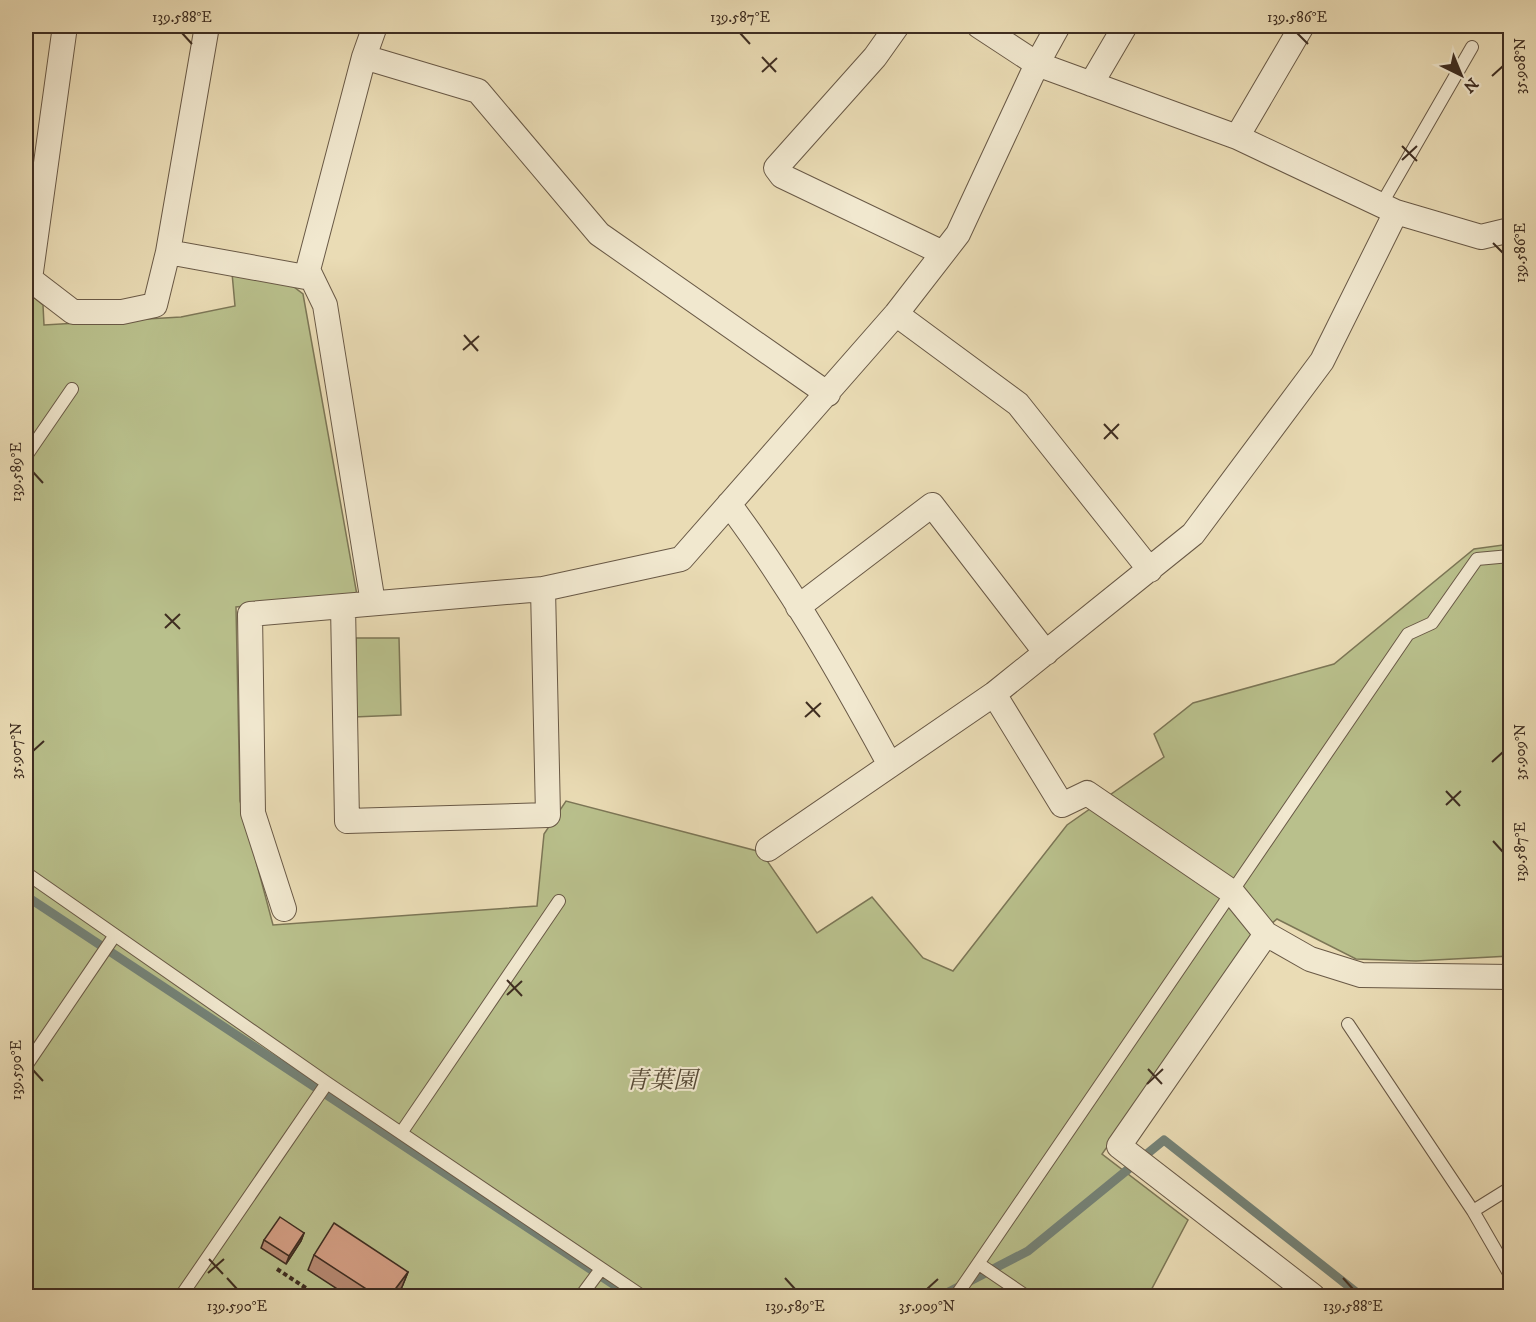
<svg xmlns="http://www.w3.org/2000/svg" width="1536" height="1322" viewBox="0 0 1536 1322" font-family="'IM FELL DW Pica','Noto Serif JP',serif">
  <rect width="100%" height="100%" fill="#eadcb5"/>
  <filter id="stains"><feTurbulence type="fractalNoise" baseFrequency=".00333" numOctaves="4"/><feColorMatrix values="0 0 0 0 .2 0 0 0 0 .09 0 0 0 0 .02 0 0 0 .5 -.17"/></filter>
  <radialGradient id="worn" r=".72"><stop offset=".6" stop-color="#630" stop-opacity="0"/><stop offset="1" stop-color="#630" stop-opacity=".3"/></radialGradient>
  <path fill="#b9c08c" stroke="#7c7656" stroke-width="1.5" d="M 232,273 L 290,284 L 303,294 L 357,595 L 236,607 L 240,801 L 273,925 L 537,906 L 544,834 L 566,801 L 761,852 L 817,933 L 872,897 L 923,958 L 953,971 L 1067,825 L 1164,757 L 1154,734 L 1193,703 L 1334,664 L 1474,549 L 1510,544 L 1510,956 L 1416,961 L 1356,959 L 1277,919 L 1254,939 L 1102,1154 L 1188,1220 L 1148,1296 L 26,1296 L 26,296 L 32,296 L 43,305 L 44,325 L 181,317 L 235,306 Z
    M 356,638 L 399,638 L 401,715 L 354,717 Z"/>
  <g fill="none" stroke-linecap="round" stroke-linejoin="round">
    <path stroke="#748277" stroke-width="9" d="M 26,896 L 631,1296
      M 941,1296 L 1028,1251 L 1164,1140 L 1361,1296"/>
    <g stroke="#695946" stroke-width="14">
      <path id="service" d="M 1381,205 L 1472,47
        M 26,456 L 72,389
        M 26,873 L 327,1083 L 642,1296
        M 1348,1024 L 1473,1211 L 1510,1275
        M 26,1066 L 115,935
        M 401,1133 L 559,901
        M 1473,1211 L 1510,1188
        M 979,1264 L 1026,1296
        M 181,1296 L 327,1083
        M 581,1296 L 601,1269
        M 956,1296 L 1408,634 L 1432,623 L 1477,559 L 1510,556"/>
    </g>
    <g stroke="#695946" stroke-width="26">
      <path id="minor" d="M 897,26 L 875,57 L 776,168 L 782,176 L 943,253
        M 979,26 L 1037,64 L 1237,137 L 1396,212 L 1481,237 L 1510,230
        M 364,57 L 478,91 L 599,234 L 828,394
        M 1091,84 L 1125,26
        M 1237,137 L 1302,26
        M 168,252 L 311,278
        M 26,279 L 30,279 L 73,312 L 122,312 L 155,305 L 168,252 L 207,26
        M 30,279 L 65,26
        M 896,314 L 1018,404 L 1150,570
        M 729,504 C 791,587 841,675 890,765
        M 373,603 L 325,305 L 308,270 L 364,57 L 375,26
        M 343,606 L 347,821 L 548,815 L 543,589 L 681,559 L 896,314 L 958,234 L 1037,64 L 1058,26
        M 798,607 L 932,505 L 1046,653
        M 994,694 L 1062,805 L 1087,793 L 1232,892 L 1266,934
        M 768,849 L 994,694 L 1193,534 L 1322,361 L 1396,212
        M 284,909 L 253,813 L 250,614 L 543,589
        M 1313,1296 L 1119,1146 L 1266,934 L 1310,959 L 1361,975 L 1510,977"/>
    </g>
    <path stroke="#3e2d21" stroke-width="4" stroke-dasharray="4.5 3" stroke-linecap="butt" d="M 277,1269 L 318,1296"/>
    <use href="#service" stroke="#f1e8cf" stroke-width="12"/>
    <use href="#minor" stroke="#f1e8cf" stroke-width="24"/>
  </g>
  <path fill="#b68972" stroke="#3e2d21" stroke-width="1.5" d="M 304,1233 L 301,1241 L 286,1264 L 261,1248 L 264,1240 Z
    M 314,1255 L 408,1272 L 402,1287 L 396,1296 L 348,1296 L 308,1270 Z"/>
  <path fill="#946f5d" stroke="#3e2d21" stroke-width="1.5" d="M 304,1233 L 301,1241 L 286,1264 L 289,1256 Z
    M 408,1272 L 402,1287 L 396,1296 L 390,1296 Z"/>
  <path fill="#d49f85" stroke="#3e2d21" stroke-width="1.5" d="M 280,1217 L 304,1233 L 289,1256 L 264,1240 Z
    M 334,1223 L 408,1272 L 390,1296 L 377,1296 L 314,1255 Z"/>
  <path fill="none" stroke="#3e2d21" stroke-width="2" d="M 182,33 L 192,44M 740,33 L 750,44M 1297,33 L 1308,44M 762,57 L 776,72M 762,72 L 777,58M 1492,76 L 1503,66M 1402,146 L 1417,161M 1402,160 L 1417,146M 1493,243 L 1503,253M 464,335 L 478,351M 463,350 L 479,336M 1104,424 L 1118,439M 1104,439 L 1119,424M 33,472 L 43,483M 165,614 L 180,629M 165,628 L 180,614M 806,702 L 820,717M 805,717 L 821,703M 33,751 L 44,741M 1492,762 L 1503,752M 1446,791 L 1460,806M 1446,805 L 1461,791M 1493,841 L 1503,852M 507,980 L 522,996M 507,995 L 522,981M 1148,1069 L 1162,1084M 33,1070 L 43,1081M 1147,1084 L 1163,1069M 209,1259 L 223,1274M 208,1273 L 224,1259M 227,1278 L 237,1289M 785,1278 L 795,1289M 1343,1278 L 1353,1289M 927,1289 L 938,1279"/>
  <g text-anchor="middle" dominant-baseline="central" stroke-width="4.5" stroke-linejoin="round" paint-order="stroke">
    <g font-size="24" font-style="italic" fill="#574a36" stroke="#f1e8cf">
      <text x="661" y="1081">青葉園</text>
    </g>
  </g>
  <rect width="1536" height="1322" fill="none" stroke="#eadcb5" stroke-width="66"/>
  <g transform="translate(1461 75) rotate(137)" stroke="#f1e8cf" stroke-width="4.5" paint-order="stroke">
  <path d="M0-4.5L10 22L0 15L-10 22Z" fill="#3e2d21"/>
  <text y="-9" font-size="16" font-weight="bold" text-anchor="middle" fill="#3e2d21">N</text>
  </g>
  <rect x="33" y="33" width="1470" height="1256" fill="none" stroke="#3e2d21" stroke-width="2"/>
  <g font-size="15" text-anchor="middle" fill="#3e2d21">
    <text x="182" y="22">139.588°E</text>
    <text x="740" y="22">139.587°E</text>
    <text x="1297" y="22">139.586°E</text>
    <text transform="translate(1520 66) rotate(-90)" y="5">35.908°N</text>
    <text transform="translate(1520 253) rotate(-90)" y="5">139.586°E</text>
    <text transform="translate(16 472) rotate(-90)" y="5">139.589°E</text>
    <text transform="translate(16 751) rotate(-90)" y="5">35.907°N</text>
    <text transform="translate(1520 752) rotate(-90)" y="5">35.909°N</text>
    <text transform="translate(1520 852) rotate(-90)" y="5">139.587°E</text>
    <text transform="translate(16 1070) rotate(-90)" y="5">139.590°E</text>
    <text x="237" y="1311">139.590°E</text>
    <text x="795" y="1311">139.589°E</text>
    <text x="927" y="1311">35.909°N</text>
    <text x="1353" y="1311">139.588°E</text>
  </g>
  <rect width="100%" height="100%" filter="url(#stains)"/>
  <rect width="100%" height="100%" fill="url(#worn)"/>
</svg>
